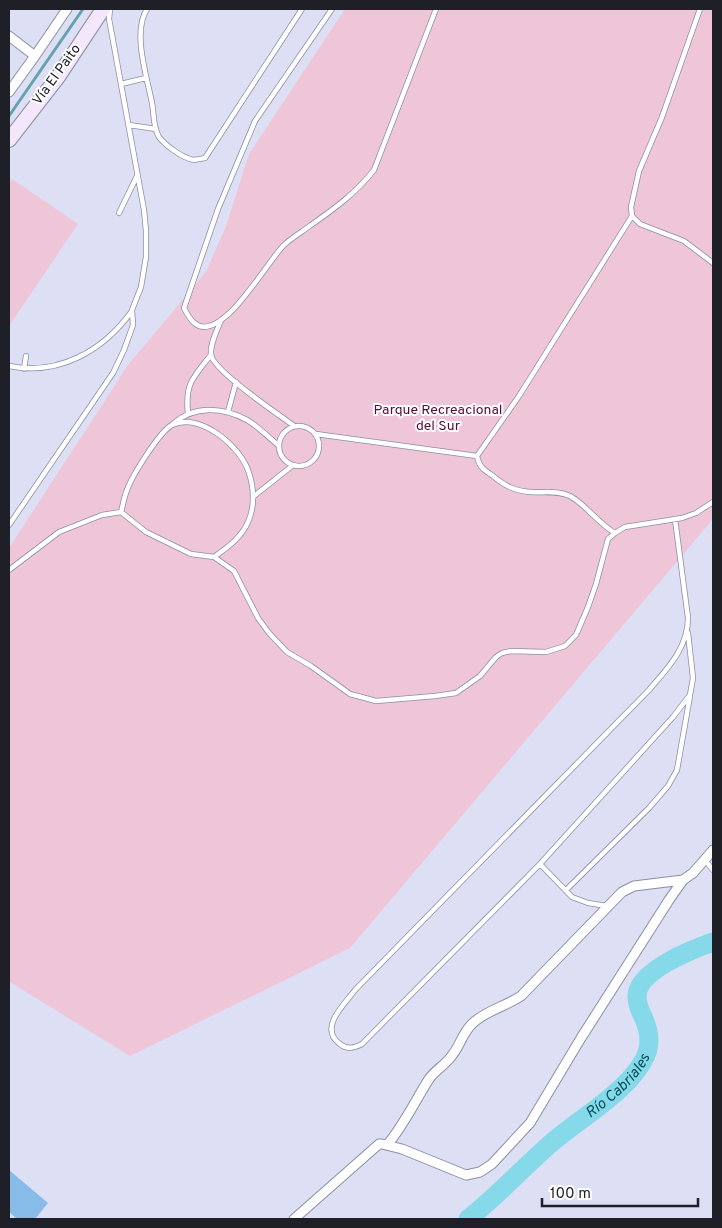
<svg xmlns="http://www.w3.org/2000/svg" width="722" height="1228" viewBox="0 0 722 1228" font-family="Overpass,sans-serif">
  <rect width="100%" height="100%" fill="#dddff4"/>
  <path fill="#efc5d8" d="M 345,9 L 713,9 L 713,519 L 350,948 L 130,1056 L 10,982 L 9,979 L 9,548 L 128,365 L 206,272 L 226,226 L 249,154 Z
    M 12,179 L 78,224 L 9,326 L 9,185 Z"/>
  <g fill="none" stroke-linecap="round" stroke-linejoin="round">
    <path stroke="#66a1af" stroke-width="3" d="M 9,116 L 83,9"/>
    <path stroke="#85d9e9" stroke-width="19" id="s1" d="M 468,1219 C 497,1196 522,1169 549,1145 C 575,1122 606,1105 629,1080 C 647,1060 655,1044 644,1019 C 641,1013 637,1005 637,997 C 636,971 693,949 713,942"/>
  </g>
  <path fill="#87bbe8" d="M 9,1170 L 48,1203 L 35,1219 L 17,1219 L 9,1212 Z"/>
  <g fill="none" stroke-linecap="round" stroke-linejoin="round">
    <g stroke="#8c8ea2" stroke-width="6">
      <path id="lane" d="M 147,9 C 132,32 147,77 152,103 C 154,113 153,128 159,137 C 165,145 180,156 190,159 C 195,161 200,159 205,158 L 302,9
        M 332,9 L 255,121 L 218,209 L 184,308 C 189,318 196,330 209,326 C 235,319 265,266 283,246 C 291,238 302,232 311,225 C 334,209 356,193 374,170 L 436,9
        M 700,9 L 662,117 L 639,171 L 631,207 L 632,216 L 640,224 L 684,241 L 713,263
        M 121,84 L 146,78
        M 129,125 L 156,129
        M 119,213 L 137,176
        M 221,320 C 217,331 210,343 211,354 C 211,369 279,415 293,425
        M 9,366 C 59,376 103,351 132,311
        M 24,369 L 26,356
        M 228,412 L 236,382
        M 188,414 C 185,384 192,379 210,356
        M 173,424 C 194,405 223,407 247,420 C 258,426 268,437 278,445
        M279 446a20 20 0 1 1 40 0a20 20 0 1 1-40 0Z
        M 316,434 L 477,456
        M 254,496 L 292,466
        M 121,512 C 123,505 124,497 127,490 C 132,476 159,432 172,425 C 200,411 242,448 249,473 C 254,488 255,507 248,522 C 241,538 228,547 214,557
        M 9,525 L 113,373 L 124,350 L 133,325 L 132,310 L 141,287 L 146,257 L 146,231 L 144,210 L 114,46 L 109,19 L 110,9
        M 615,533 C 599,524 584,503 570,496 C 557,490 544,493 531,492 C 515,491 505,486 493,476 C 484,470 479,467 477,456 L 519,396 L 632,216
        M 9,570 L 59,532 L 102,515 L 121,512 L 146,532 L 191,554 L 214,557 L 234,571 L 258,618 L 269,633 L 287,652 L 311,666 L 350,694 L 376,701 L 435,696 L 456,693 L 480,676 L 496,657 L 502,653 L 511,651 L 546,652 L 565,646 L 576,635 L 588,607 L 596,584 L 608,539 L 615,533 L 625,527 L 682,518 L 696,513 L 713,502
        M 705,860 L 713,870
        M 540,864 L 673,717 L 690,695 L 693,678 L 688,633
        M 566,890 L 649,808 L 668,786 L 677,770 L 690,696
        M 607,906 L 588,903 L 572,897 L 540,864 L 362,1044 C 354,1048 347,1050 340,1044 C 318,1028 344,1005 355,990 L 649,690 C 667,669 688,648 688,618 L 675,519"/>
    </g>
    <g stroke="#8c8ea2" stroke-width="11">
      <path id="street" d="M 9,36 L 35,56
        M 9,92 L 35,56 L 67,9
        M 387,1145 C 404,1125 415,1101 429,1079 C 435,1070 447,1064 453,1054 C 461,1044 463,1031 474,1022 C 488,1010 506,1006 521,996 L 622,892 L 634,886 L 683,880
        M 294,1219 L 379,1144 L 382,1144 L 402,1149 L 466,1175 L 480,1172 L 492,1164 L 530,1123 L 581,1038 L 669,900 L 683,880 L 693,873 L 713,850"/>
    </g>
    <g stroke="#8c8ea2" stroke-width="16">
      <path id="secondary" d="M 9,140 L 58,77 L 103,9"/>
    </g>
    <use href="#lane" stroke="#fff" stroke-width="4.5"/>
    <use href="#street" stroke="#fff" stroke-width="9"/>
    <use href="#secondary" stroke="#f4e7fb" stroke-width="14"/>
  </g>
  <g text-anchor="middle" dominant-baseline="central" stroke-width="4" stroke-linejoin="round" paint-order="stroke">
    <g font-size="14" fill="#1e1f27" stroke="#fff">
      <text transform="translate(57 75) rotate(-54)">Vía El Paito</text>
    </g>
    <g font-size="14" fill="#550a38" stroke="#fff">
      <text x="438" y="410">Parque Recreacional<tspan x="438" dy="16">del Sur</tspan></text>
    </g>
    <g font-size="15" font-style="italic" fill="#004f5a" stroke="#fff">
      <text stroke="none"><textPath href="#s1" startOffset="201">Río Cabriales</textPath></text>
    </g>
  </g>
  <rect width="722" height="1228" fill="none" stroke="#1e1f27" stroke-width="20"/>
  <path d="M542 1198v8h156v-8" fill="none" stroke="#1e1f27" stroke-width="2.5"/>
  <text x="550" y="1198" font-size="15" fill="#1e1f27" stroke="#ffffff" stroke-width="4" paint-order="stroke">100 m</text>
</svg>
